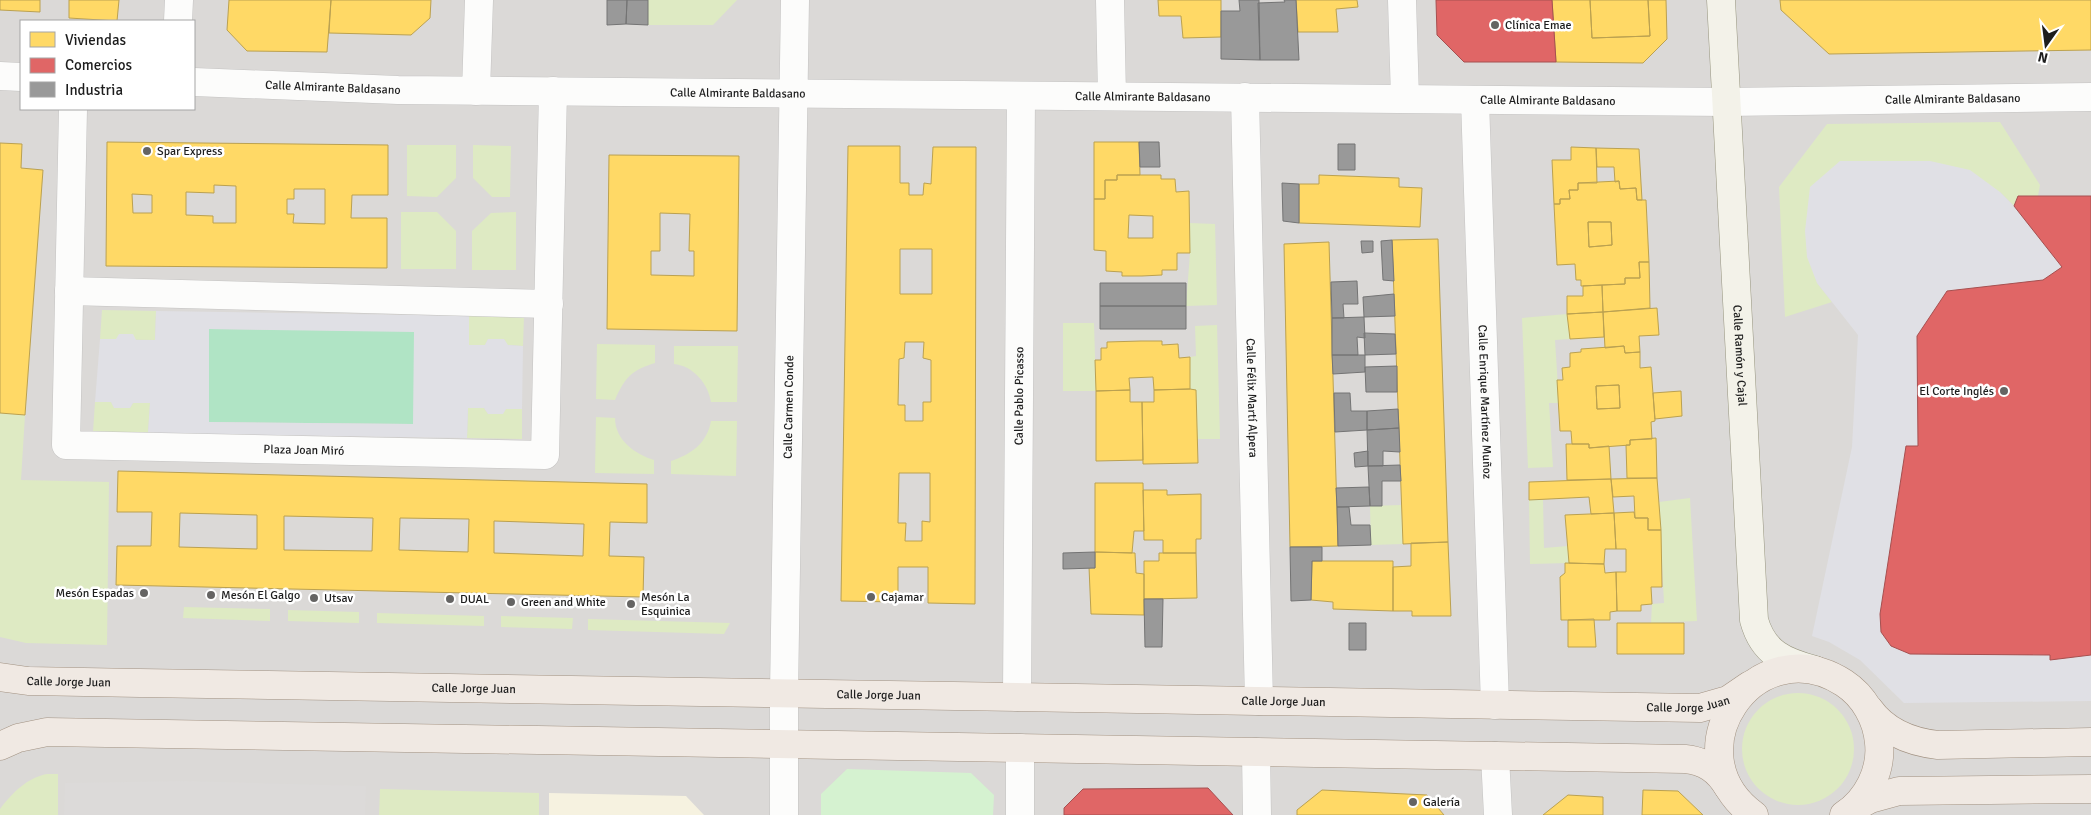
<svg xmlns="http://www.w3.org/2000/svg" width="2091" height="815" viewBox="0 0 2091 815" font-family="Signika,sans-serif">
  <rect width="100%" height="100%" fill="#ece9e6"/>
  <path fill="#dbd9d7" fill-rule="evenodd" d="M 0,0 L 2091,0 L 2091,815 L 0,815 ZM 21,21 L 194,21 L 194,109 L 21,109 Z"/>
  <path fill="#f6f2e0" d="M 549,793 L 686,796 L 704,815 L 549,815 Z"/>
  <path fill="#deeac3" d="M 648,0 L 737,0 L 713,25 L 648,25 Z
    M 2000,122 L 2040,185 L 2038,196 L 2014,206 L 2000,192 L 1817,283 L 1832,302 L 1785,317 L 1779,187 L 1827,124 Z
    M 407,145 L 456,145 L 456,178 L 437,197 L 407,196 Z
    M 473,145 L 511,146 L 510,197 L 492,197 L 473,178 Z
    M 401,212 L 437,212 L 456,231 L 456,269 L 401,269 Z
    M 516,212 L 516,270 L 472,270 L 472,231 L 491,213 Z
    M 1189,223 L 1215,224 L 1217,305 L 1186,306 L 1190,253 Z
    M 102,310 L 156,311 L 155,340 L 100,339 Z
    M 1567,314 L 1570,339 L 1555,340 L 1559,403 L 1549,403 L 1553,467 L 1528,468 L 1522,318 Z
    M 469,316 L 524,316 L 523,346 L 507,345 L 504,339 L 488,339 L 485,345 L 469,345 Z
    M 1063,323 L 1094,323 L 1096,391 L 1063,391 Z
    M 1217,325 L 1220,439 L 1197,439 L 1196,390 L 1190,389 L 1190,357 L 1196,356 L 1195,326 Z
    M 597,344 L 655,345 L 655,363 C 632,370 625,377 615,400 L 596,399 Z
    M 674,346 L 738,346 L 737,402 L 711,402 C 708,383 693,366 674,364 Z
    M 95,402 L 111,402 L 115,408 L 130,408 L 133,403 L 150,403 L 148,433 L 93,432 Z
    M 468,408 L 484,408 L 488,414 L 502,414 L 506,409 L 522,409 L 522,439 L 467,438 Z
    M 0,413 L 25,415 L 21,480 L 109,482 L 107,645 L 26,643 L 0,637 Z
    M 596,417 L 615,418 C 615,440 635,454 654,460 L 654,474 L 595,473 Z
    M 711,421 L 737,421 L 736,476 L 671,474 L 671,461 C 692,454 707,443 711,421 Z
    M 1690,498 L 1697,621 L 1651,623 L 1652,604 L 1664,603 L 1659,502 Z
    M 1529,500 L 1543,500 L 1544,548 L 1568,546 L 1569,563 L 1530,564 Z
    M 1401,505 L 1403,544 L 1371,545 L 1370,506 Z
    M 184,607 L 270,609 L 270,621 L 183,618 Z
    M 288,610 L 359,612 L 359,623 L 288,621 Z
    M 377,613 L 484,616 L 484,626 L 377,623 Z
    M 501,616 L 573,618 L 572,629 L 501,627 Z
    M 588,619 L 730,623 L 724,634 L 588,630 Z
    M1742 749a56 56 0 1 1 112 0a56 56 0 1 1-112 0Z
    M 47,774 L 58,774 L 58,815 L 0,815 L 0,809 C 13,792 27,778 47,774 Z
    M 380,789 L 539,793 L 539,815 L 379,815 Z"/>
  <path fill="#d5f2d0" d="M 847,769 L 971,773 L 994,795 L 993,815 L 821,815 L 821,794 Z"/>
  <path fill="#b0e4c5" d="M 209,329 L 414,331 L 414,424 L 208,422 Z"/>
  <path fill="#dcdad9" d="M 185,781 L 366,786 L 365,815 L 64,815 L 65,783 Z"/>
  <path fill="#e0e0e5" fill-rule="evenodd" d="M 1840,161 L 1930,161 L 1970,170 L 2000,192 L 2014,206 L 2062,267 L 2043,280 L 1948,291 L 1917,336 L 1918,446 L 1906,446 L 1880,614 L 1881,632 L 1891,646 L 1910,654 L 2050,655 L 2050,660 L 2091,655 L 2091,701 L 1904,703 L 1860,660 L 1829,642 L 1812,636 L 1852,447 L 1858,335 L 1817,283 L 1807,257 L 1805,231 L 1810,187 Z
    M 156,311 L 469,316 L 469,345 L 485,345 L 488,339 L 504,339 L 508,345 L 523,346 L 522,409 L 506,409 L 503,414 L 488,414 L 484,408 L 468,408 L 467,438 L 148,433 L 150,403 L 133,403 L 130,408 L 114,408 L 111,402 L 95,402 L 100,339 L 116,339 L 119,334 L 133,334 L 136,340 L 155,340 ZM 209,329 L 414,332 L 413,424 L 209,422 Z"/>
  <path fill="#ffd966" stroke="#bba150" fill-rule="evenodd" d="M 0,0 L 40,0 L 40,12 L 0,10 Z
    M 69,0 L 119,0 L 117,21 L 69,18 Z
    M 229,0 L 331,0 L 327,52 L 247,51 L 227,30 Z
    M 331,0 L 431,0 L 430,18 L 411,35 L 329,33 Z
    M 1158,0 L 1221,0 L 1221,37 L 1183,38 L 1181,16 L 1159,16 Z
    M 1296,0 L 1357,0 L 1358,7 L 1336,9 L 1338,32 L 1298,32 Z
    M 1552,0 L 1590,0 L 1592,38 L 1650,36 L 1648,0 L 1666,0 L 1667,39 L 1643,63 L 1556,62 Z
    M 1590,0 L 1648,0 L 1650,36 L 1592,38 Z
    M 1780,0 L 2091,0 L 2091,50 L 1829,54 L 1781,10 Z
    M 107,142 L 388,145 L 388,195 L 352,195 L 351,218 L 387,218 L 387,268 L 106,266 ZM 214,185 L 236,186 L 236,223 L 213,223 L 213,216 L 186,215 L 186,192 L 214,193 ZM 294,189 L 325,189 L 325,224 L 293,223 L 294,214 L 287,214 L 287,199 L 294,199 ZM 132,194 L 152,195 L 152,213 L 133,213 Z
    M 1094,142 L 1139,142 L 1140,175 L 1117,175 L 1117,180 L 1105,180 L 1105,199 L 1094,199 Z
    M 0,143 L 22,144 L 21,168 L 43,170 L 25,415 L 0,413 Z
    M 848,146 L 900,146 L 900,183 L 909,183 L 909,195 L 923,195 L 924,183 L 931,184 L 933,147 L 976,147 L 975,604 L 928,603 L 928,567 L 898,567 L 898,602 L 841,601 ZM 900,249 L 932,249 L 932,294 L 900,294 ZM 905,342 L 924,342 L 923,358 L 931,360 L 931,402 L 923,402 L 923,421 L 905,421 L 905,405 L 898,405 L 899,359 L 904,358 ZM 899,473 L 930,473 L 930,522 L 922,521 L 922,541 L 905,541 L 906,523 L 898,523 Z
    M 1571,147 L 1596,148 L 1597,183 L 1578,183 L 1578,190 L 1569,190 L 1570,199 L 1560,199 L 1560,204 L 1554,204 L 1552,160 L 1571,160 Z
    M 1596,148 L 1639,149 L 1642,200 L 1637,200 L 1636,188 L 1620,189 L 1619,181 L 1615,182 L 1614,167 L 1597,167 Z
    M 609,155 L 739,156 L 737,331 L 607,329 ZM 660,213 L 690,214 L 689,251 L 694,251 L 694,276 L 651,275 L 651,251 L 660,251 Z
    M 1117,175 L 1161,175 L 1161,179 L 1175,179 L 1176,192 L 1189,191 L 1190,253 L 1177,253 L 1177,270 L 1162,270 L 1162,275 L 1142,276 L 1122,276 L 1122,272 L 1106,271 L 1106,251 L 1094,250 L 1094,199 L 1105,199 L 1105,180 L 1117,180 ZM 1129,215 L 1153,216 L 1153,238 L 1128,238 Z
    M 1319,175 L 1399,178 L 1399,187 L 1422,188 L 1420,227 L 1299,223 L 1299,184 L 1319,184 Z
    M 1619,181 L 1620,189 L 1636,188 L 1637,200 L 1646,200 L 1649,262 L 1639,262 L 1640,278 L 1625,278 L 1625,284 L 1581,286 L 1581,280 L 1576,280 L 1575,264 L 1557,265 L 1554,204 L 1560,204 L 1560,199 L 1570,199 L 1569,190 L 1578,190 L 1578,183 ZM 1588,222 L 1611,222 L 1612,245 L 1589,247 Z
    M 1588,222 L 1611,222 L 1612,245 L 1589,247 Z
    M 1438,239 L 1448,542 L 1403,544 L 1392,240 Z
    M 1329,242 L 1338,546 L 1290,547 L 1284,244 Z
    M 1639,262 L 1649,262 L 1650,308 L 1603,312 L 1602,285 L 1625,284 L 1625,278 L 1640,278 Z
    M 1602,285 L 1603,312 L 1567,314 L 1567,296 L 1583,296 L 1583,286 Z
    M 1657,308 L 1659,335 L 1639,336 L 1640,352 L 1625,353 L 1624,346 L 1605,348 L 1603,312 Z
    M 1603,312 L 1604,337 L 1570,339 L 1567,314 Z
    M 1141,341 L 1162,341 L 1162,345 L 1178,344 L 1179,358 L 1190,357 L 1190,389 L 1154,390 L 1153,377 L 1129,378 L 1130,390 L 1096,391 L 1095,360 L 1101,360 L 1101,348 L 1107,348 L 1107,342 Z
    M 1624,346 L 1625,353 L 1640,352 L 1640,368 L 1651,367 L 1655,421 L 1651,422 L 1652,439 L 1630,440 L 1630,445 L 1589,448 L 1589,444 L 1572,444 L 1571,431 L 1560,431 L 1557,380 L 1563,380 L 1562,368 L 1570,367 L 1570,353 L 1581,352 L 1581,349 ZM 1619,385 L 1620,408 L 1597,409 L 1596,386 Z
    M 1619,385 L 1620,408 L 1597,409 L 1596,386 Z
    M 1190,389 L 1196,390 L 1198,463 L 1143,464 L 1142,402 L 1154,402 L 1154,390 Z
    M 1130,390 L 1130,402 L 1142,402 L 1143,460 L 1096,461 L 1096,391 Z
    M 1681,391 L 1682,416 L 1655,419 L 1653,393 Z
    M 1656,438 L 1657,478 L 1627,478 L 1626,445 L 1630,445 L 1630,440 Z
    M 1566,444 L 1589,444 L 1589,448 L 1609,446 L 1611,479 L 1567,480 Z
    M 118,471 L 647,484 L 647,523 L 610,522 L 609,556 L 644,557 L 643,597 L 116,585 L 117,546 L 151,546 L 152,512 L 117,512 ZM 180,513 L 257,515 L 257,549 L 179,547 ZM 284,516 L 373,518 L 372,551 L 284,550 ZM 400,518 L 469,519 L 468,552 L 399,550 ZM 494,521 L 584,524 L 583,556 L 494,553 Z
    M 1657,478 L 1661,530 L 1648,530 L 1648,518 L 1635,518 L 1634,496 L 1613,497 L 1611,479 Z
    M 1611,479 L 1614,513 L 1591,514 L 1589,497 L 1529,500 L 1529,482 Z
    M 1095,483 L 1143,483 L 1144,531 L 1134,531 L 1132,553 L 1095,552 Z
    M 1143,490 L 1167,490 L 1167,495 L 1201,494 L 1201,539 L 1196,539 L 1196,553 L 1163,553 L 1163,540 L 1144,540 Z
    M 1634,512 L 1635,518 L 1648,518 L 1648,530 L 1661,530 L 1662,587 L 1651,587 L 1652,604 L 1641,605 L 1641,611 L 1617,611 L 1616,572 L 1626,572 L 1626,549 L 1616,549 L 1614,513 Z
    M 1614,513 L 1616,549 L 1605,549 L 1604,564 L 1569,563 L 1565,515 Z
    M 1448,542 L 1451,616 L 1412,616 L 1412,611 L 1393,611 L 1393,567 L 1411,566 L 1411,543 Z
    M 1095,552 L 1135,553 L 1136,573 L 1144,574 L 1144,615 L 1091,614 L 1089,567 L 1095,568 Z
    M 1159,553 L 1196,553 L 1197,598 L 1144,599 L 1144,561 L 1159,561 Z
    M 1312,561 L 1393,561 L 1393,611 L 1333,609 L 1333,602 L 1311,600 Z
    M 1565,563 L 1604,564 L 1605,573 L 1616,572 L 1617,611 L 1610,612 L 1610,620 L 1561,620 L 1560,577 L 1565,573 Z
    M 1594,619 L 1596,647 L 1568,647 L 1568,620 Z
    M 1617,623 L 1684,623 L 1684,654 L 1617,654 Z
    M 1322,790 L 1427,795 L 1444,815 L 1297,815 L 1297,810 Z
    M 1643,790 L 1678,791 L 1703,815 L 1642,815 Z
    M 1568,795 L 1603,797 L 1603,815 L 1543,815 Z"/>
  <path fill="#e06666" stroke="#a65050" d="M 1436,0 L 1552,0 L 1556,62 L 1464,62 L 1437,35 Z
    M 2018,196 L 2091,196 L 2091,655 L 2050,660 L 2050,655 L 1910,654 L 1891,646 L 1881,632 L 1880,614 L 1906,446 L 1918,446 L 1917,336 L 1947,291 L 2043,280 L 2062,267 L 2014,206 Z
    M 1208,788 L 1233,815 L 1064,815 L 1064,808 L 1083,789 Z"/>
  <path fill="#999" stroke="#747474" d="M 607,0 L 627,0 L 626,24 L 607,25 Z
    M 627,0 L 648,0 L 648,25 L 626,24 Z
    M 1239,0 L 1259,0 L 1260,60 L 1221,59 L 1221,11 L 1240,11 Z
    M 1284,0 L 1296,0 L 1299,60 L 1260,60 L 1258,3 L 1285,2 Z
    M 1139,142 L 1159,142 L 1160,167 L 1140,167 Z
    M 1338,144 L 1355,144 L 1355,170 L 1338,170 Z
    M 1282,183 L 1299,184 L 1299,223 L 1283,221 Z
    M 1392,240 L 1394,281 L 1383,280 L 1381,241 Z
    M 1361,241 L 1373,241 L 1373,252 L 1362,253 Z
    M 1357,281 L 1358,304 L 1343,304 L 1344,318 L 1332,318 L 1331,282 Z
    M 1100,283 L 1186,283 L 1186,306 L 1100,306 Z
    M 1394,294 L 1395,316 L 1364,317 L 1363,297 Z
    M 1100,306 L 1186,306 L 1186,329 L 1100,329 Z
    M 1364,317 L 1365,338 L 1357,337 L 1358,355 L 1332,355 L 1332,318 Z
    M 1364,333 L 1395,334 L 1396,354 L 1365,355 Z
    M 1332,355 L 1365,355 L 1365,372 L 1333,374 Z
    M 1397,366 L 1397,392 L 1366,392 L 1365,367 Z
    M 1334,393 L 1350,393 L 1351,411 L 1367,411 L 1367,430 L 1335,432 Z
    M 1398,409 L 1399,428 L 1367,430 L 1367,411 Z
    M 1399,428 L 1400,452 L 1383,451 L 1383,466 L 1368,466 L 1367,430 Z
    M 1368,451 L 1368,466 L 1355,467 L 1354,453 Z
    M 1400,465 L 1401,481 L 1382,481 L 1382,506 L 1370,506 L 1368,466 Z
    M 1369,487 L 1370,506 L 1337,507 L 1336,488 Z
    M 1337,507 L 1349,507 L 1351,525 L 1370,525 L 1371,545 L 1338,546 Z
    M 1290,547 L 1322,547 L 1322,561 L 1312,561 L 1311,600 L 1291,601 Z
    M 1095,552 L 1095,568 L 1063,569 L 1063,553 Z
    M 1144,599 L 1163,599 L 1162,647 L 1145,647 Z
    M 1349,623 L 1366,623 L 1366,650 L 1349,650 Z"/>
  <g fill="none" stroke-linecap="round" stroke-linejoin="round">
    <g stroke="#c4c3c2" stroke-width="29">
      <g id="minor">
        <path d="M 1110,0 L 1112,96"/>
        <path d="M 1402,0 L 1405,98"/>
        <path d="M 178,21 L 179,0"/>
        <path d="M 0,76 L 21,77"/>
        <path id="s1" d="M 194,82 L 398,90 L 1727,102 L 2091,97"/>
        <path d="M 476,91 L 479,0"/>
        <path id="s2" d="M 1245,97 L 1259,701"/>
        <path id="s3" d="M 1475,100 L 1495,705"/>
        <path id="s4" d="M 73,109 L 66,445 L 545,455 L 553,91"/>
        <path d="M 69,291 L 549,304"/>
        <path id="s5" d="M 1017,697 L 1021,96"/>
        <path d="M 1256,752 L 1257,815"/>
        <path d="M 1495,756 L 1498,815"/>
        <path id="s6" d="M 784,815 L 784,693 L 795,0"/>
        <path d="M 1020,815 L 1020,748"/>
      </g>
    </g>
    <g stroke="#96947e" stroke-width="29">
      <g id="secondary">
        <path id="s7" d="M 1721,0 L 1754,620 C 1763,653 1784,662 1815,670"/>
      </g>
    </g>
    <g stroke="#a29282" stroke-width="29">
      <g id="primary">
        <path id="s8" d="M 0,677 L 28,681 L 140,683 L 1700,708 L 1728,700 L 1750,685"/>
        <path d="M 1869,709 C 1886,733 1911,742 1938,745 L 2091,742"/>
        <path d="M 0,746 L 18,738 L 47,732 L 1685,759 C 1705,761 1718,770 1728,787"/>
        <path d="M 1854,808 L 1870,799 L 1899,791 L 2091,789"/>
        <path d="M 1754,815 C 1669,753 1755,626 1844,683 C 1864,696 1877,719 1879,743 C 1882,771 1867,800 1844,815"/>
      </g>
    </g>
    <use href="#minor" stroke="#fcfcfb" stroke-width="28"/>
    <use href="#secondary" stroke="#f3f2e9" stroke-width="28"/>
    <use href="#primary" stroke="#f0e9e3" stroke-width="28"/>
  </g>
  <g fill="#656463" stroke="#fff" stroke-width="2">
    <circle cx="1495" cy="25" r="5"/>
    <circle cx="147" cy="151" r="5"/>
    <circle cx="2004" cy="391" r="5"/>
    <circle cx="144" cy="593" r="5"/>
    <circle cx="211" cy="595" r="5"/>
    <circle cx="871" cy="597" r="5"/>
    <circle cx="314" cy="598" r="5"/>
    <circle cx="450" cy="599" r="5"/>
    <circle cx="511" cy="602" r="5"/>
    <circle cx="631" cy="604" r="5"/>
    <circle cx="1413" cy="802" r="5"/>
  </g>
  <g text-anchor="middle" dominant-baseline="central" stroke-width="5" stroke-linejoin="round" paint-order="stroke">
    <g font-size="12" fill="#1d1d1d" stroke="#fff" text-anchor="start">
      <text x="1505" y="25">Clínica Emae</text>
      <text x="157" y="151">Spar Express</text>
      <text x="1994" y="391" text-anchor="end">El Corte Inglés</text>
      <text x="134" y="593" text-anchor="end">Mesón Espadas</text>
      <text x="221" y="595">Mesón El Galgo</text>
      <text x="641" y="597">Mesón La<tspan x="641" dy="14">Esquinica</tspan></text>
      <text x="881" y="597">Cajamar</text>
      <text x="324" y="598">Utsav</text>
      <text x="460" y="599">DUAL</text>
      <text x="521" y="602">Green and White</text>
      <text x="1423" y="802">Galería</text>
    </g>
    <g font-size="12" fill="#1d1d1d" stroke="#fff">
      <text stroke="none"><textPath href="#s1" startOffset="139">Calle Almirante Baldasano</textPath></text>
      <text stroke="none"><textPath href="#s1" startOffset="544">Calle Almirante Baldasano</textPath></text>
      <text stroke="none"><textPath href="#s1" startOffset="949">Calle Almirante Baldasano</textPath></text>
      <text stroke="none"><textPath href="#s1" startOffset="1759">Calle Almirante Baldasano</textPath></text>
      <text stroke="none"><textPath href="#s1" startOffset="1354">Calle Almirante Baldasano</textPath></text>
      <text stroke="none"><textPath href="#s7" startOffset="356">Calle Ramón y Cajal</textPath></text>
      <text stroke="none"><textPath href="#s5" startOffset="301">Calle Pablo Picasso</textPath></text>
      <text stroke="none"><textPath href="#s2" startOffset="301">Calle Félix Martí Alpera</textPath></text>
      <text stroke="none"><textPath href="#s3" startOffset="302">Calle Enrique Martínez Muñoz</textPath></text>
      <text stroke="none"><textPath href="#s6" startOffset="408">Calle Carmen Conde</textPath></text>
      <text stroke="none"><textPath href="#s4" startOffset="574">Plaza Joan Miró</textPath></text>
      <text stroke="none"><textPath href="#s8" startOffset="69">Calle Jorge Juan</textPath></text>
      <text stroke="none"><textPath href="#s8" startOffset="474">Calle Jorge Juan</textPath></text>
      <text stroke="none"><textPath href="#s8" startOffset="879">Calle Jorge Juan</textPath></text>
      <text stroke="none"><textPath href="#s8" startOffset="1284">Calle Jorge Juan</textPath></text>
      <text stroke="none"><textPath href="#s8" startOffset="1689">Calle Jorge Juan</textPath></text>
    </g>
  </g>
  <rect x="20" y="20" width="175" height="90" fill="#ffffff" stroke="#a5a5a5"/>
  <rect x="30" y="32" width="25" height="15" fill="#ffd966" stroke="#a5a5a5"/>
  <text x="65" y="45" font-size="15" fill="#1d1d1d">Viviendas</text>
  <rect x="30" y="58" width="25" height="15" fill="#e06666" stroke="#a5a5a5"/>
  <text x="65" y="70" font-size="15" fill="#1d1d1d">Comercios</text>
  <rect x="30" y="82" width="25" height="15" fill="#999999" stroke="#a5a5a5"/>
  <text x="65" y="95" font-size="15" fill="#1d1d1d">Industria</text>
  <g transform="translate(2046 45) rotate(194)" stroke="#ffffff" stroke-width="4" paint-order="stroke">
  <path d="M0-4L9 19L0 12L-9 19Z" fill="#1d1d1d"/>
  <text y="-8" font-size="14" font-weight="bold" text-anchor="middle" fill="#1d1d1d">N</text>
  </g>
</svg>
